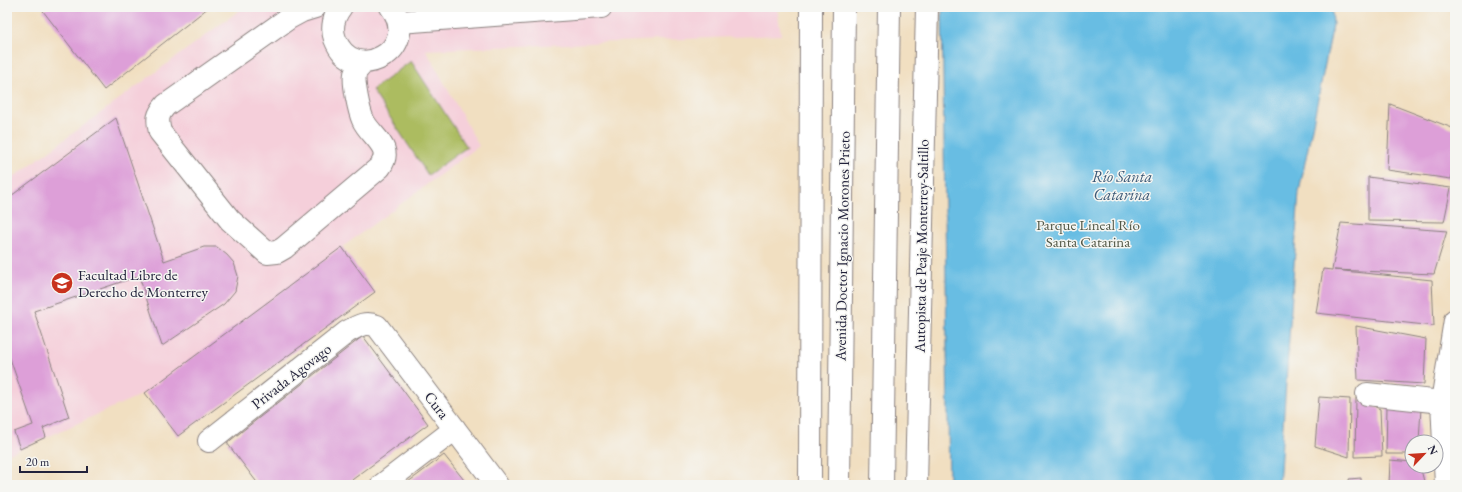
<svg xmlns="http://www.w3.org/2000/svg" width="1462" height="492" viewBox="0 0 1462 492" font-family="'EB Garamond',serif">
  <rect width="100%" height="100%" fill="#f6f6f2"/>
  <filter id="ink" filterUnits="userSpaceOnUse"><feTurbulence type="fractalNoise" baseFrequency=".025" numOctaves="2"/><feDisplacementMap in="SourceGraphic" scale="8" xChannelSelector="R" yChannelSelector="G"/><feConvolveMatrix kernelMatrix="1 2 1 2 8 2 1 2 1" color-interpolation-filters="sRGB"/></filter>
  <filter id="wash" filterUnits="userSpaceOnUse"><feTurbulence type="fractalNoise" baseFrequency=".012" numOctaves="4" result="noise"/><feDisplacementMap in="SourceGraphic" scale="16" xChannelSelector="R" yChannelSelector="G"/><feGaussianBlur stdDeviation="0.9" result="paint"/><feColorMatrix in="noise" values="0 0 0 0 0 0 0 0 0 0 0 0 0 0 0 0 0 1.4 0 .05"/><feComposite in="paint" operator="in"/></filter>
  <g filter="url(#wash)">
    <rect width="100%" height="100%" fill="#f1dfc1"/>
    <path fill="#f5cfda" d="M 244,7 L 777,7 L 781,35 L 426,50 L 479,146 L 145,393 L 7,455 L 7,182 Z"/>
    <path fill="#acbc60" stroke="#676f4e" d="M 411,61 L 467,147 L 428,175 L 372,90 Z"/>
    <path fill="#67bde3" stroke="#44708f" d="M 942,7 L 1332,7 L 1333,25 L 1299,192 L 1279,485 L 949,485 Z"/>
    <g id="blocks">
      <path fill="#dd9fd8" d="M 48,7 L 209,7 L 104,90 L 43,11 Z
        M 1390,104 L 1455,129 L 1455,164 L 1451,179 L 1387,170 Z
        M 116,118 L 164,261 L 204,247 L 217,247 L 227,255 L 234,263 L 238,276 L 235,291 L 224,304 L 162,346 L 139,276 L 34,311 L 69,417 L 43,428 L 46,437 L 20,449 L 14,432 L 33,425 L 7,350 L 7,199 Z
        M 1368,177 L 1451,188 L 1444,222 L 1368,221 Z
        M 1341,223 L 1447,231 L 1434,274 L 1334,270 L 1432,280 L 1434,326 L 1316,313 L 1323,269 L 1332,270 Z
        M 342,247 L 375,292 L 178,436 L 145,393 Z
        M 1356,326 L 1426,339 L 1424,384 L 1358,380 Z
        M 363,336 L 428,424 L 345,485 L 259,485 L 227,443 Z
        M 1319,397 L 1350,399 L 1349,457 L 1315,446 Z
        M 1356,398 L 1380,409 L 1382,456 L 1355,457 Z
        M 1387,406 L 1421,408 L 1419,442 L 1412,442 L 1412,454 L 1386,454 Z
        M 444,455 L 468,485 L 404,485 L 419,474 Z
        M 1390,460 L 1412,462 L 1412,466 L 1420,466 L 1425,485 L 1389,485 Z
        M 1361,478 L 1361,485 L 1350,485 L 1349,479 Z"/>
    </g>
  </g>
  <g filter="url(#ink)">
    <use href="#blocks" fill-opacity="0" stroke="#8a807e" stroke-width="1"/>
    <g fill="none" stroke-linecap="round" stroke-linejoin="round">
      <g stroke="#8a807e" stroke-width="24">
        <path id="minor" d="M 315,7 L 302,11 L 289,18 L 166,105 C 157,115 157,119 160,132 L 230,220 L 267,253 L 277,252 L 284,248 L 380,167 C 395,147 370,136 363,120 C 359,111 353,83 355,74 C 356,70 361,66 364,62
          M 341,7 C 334,16 331,28 335,39 C 354,88 423,48 391,7
          M 399,22 L 601,7
          M 1367,394 L 1442,402
          M 209,441 L 347,332 C 358,326 365,321 377,326 L 497,485
          M 382,485 L 455,429
          M 1446,485 L 1442,402 L 1455,320"/>
      </g>
      <g stroke="#8a807e" stroke-width="24">
        <path id="major" d="M 810,485 L 811,7
          M 839,485 L 844,7"/>
      </g>
      <g stroke="#8a807e" stroke-width="24">
        <path id="highway" d="M 882,485 L 889,7
          M 916,485 L 927,7"/>
      </g>
      <use href="#minor" stroke="#fff" stroke-width="22"/>
      <use href="#major" stroke="#fff" stroke-width="22"/>
      <use href="#highway" stroke="#fff" stroke-width="22"/>
    </g>
  </g>
  <defs>
    <g id="university-disc" transform="scale(1.15)"><circle r="9.5" fill="#c8321e" stroke="#f6f6f2"/><path d="M0-5L7-2L0 1L-7-2ZM-4 1L0 2.5L4 1V4Q0 6-4 4Z" fill="#fff"/></g>
  </defs>
  <g fill-rule="evenodd">
    <use href="#university-disc" x="62" y="283"/>
  </g>
  <g text-anchor="middle" dominant-baseline="central" stroke-width="3" stroke-linejoin="round" paint-order="stroke">
    <g font-size="15" fill="#525848" stroke="#f6f6f2">
      <text x="1088" y="224">Parque Lineal Río<tspan x="1088" dy="17">Santa Catarina</tspan></text>
    </g>
    <g font-size="15" fill="#22223b" stroke="#f6f6f2">
      <text transform="translate(842 246) rotate(-89)">Avenida Doctor Ignacio Morones Prieto</text>
      <text transform="translate(921 246) rotate(-89)">Autopista de Peaje Monterrey-Saltillo</text>
      <text transform="translate(291 376) rotate(-38)">Privada Agovago</text>
      <text transform="translate(437 405) rotate(53)">Cura</text>
    </g>
    <g font-size="15" fill="#22223b" stroke="#f6f6f2" text-anchor="start">
      <text x="78" y="274">Facultad Libre de<tspan x="78" dy="17">Derecho de Monterrey</tspan></text>
    </g>
    <g font-size="16" font-style="italic" fill="#3a5876" stroke="#f6f6f2">
      <text x="1122" y="176">Río Santa<tspan x="1122" dy="18">Catarina</tspan></text>
    </g>
  </g>
  <rect width="1462" height="492" fill="none" stroke="#f6f6f2" stroke-width="24"/>
  <g transform="translate(1424 454) rotate(65)"><circle r="19" fill="#f6f6f2" stroke="#a1a1a9"/>
  <path d="M0-3L7 15L0 10L-7 15Z" fill="#c8321e"/>
  <text y="-6" font-size="11" font-weight="bold" text-anchor="middle" fill="#22223b">N</text>
  </g>
  <path d="M20 466v6h67v-6" fill="none" stroke="#22223b" stroke-width="2"/>
  <text x="26" y="466" font-size="12" fill="#22223b" stroke="#f6f6f2" stroke-width="3" paint-order="stroke">20 m</text>
</svg>
